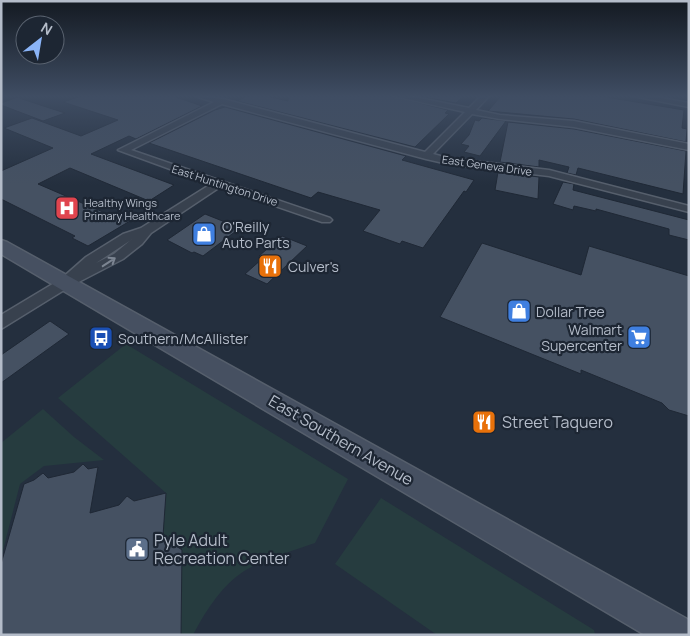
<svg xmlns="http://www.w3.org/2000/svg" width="690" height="636" viewBox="0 0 690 636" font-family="Manrope,sans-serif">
  <rect width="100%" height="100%" fill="#242f3e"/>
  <path fill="#263c3f" d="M 126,344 L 348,479 L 315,543 C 290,552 261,559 240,574 C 220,588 204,614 193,635 L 180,635 L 182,546 L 163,536 L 166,493 L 58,398 Z
    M 43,409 L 74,437 L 104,460 L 44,466 L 20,484 L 1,558 L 1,443 Z
    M 381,498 L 594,630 L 595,635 L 437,635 L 335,564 Z"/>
  <path fill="#455162" stroke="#1f2835" d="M 81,96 L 173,96 L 202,106 L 136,139 L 129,136 L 91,154 L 174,185 L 149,201 L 70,168 L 38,184 L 110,215 L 114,213 L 130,221 L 88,246 L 72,238 L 75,236 L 1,199 L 1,171 L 53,148 L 4,128 L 32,118 L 81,136 L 118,120 L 63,102 Z
    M 247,96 L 267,96 L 288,101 L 288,96 L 392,96 L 448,110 L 445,113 L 449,114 L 415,147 L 237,101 Z
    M 419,96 L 464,96 L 456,103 Z
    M 501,96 L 600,96 L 684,110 L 682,128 L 687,129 L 686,142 L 574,119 L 488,111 Z
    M 18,97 L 22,99 L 65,113 L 43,121 L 1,105 L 1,103 Z
    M 225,107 L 406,156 L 402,160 L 474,180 L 466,192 L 464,191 L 423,248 L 402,241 L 400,244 L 363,231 L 380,210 L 318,192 L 311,198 L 149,143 L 215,110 Z
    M 482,118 L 506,121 L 480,156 L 464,152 L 469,146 L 461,144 L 469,135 L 475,120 L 479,121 Z
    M 508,122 L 574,129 L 686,151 L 683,194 L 578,168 L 576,175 L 567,173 L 569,167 L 539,160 L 539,167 L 500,162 Z
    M 498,172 L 539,177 L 538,199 L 495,190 Z
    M 563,182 L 574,184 L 573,190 L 689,220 L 689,240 L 669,235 L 669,229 L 596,209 L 596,211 L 574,206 L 573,210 L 553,204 Z
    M 205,214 L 240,228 L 203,256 L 194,252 L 192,253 L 167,240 Z
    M 282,236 L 307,246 L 267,284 L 245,274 L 263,258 L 259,256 Z
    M 482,243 L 581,275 L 589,246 L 689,276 L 689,416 L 669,410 L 662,403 L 581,370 L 581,374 L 440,317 Z
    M 50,321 L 69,334 L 1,383 L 1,355 Z
    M 83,464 L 88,469 L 98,467 L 90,513 L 119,505 L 127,496 L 134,501 L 166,493 L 163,536 L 182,550 L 181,635 L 1,635 L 1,564 L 24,484 L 34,480 L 43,473 L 48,478 L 74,472 Z"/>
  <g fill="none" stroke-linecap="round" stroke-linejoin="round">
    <g stroke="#565f6c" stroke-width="3">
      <path id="minor" d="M 195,96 L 223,99 L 425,152 L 465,112 L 394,96 L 409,96 L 469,108 L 481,96 L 489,96 L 476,110 L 500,115 L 574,121 L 689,144 L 689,150 L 574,127 L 500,119 L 472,114 L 433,154 L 448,158 L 549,170 L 689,206 L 689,212 L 549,176 L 448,164 L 426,159 L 222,104 L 131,150 L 330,218 L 332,220 L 330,222 L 322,222 L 220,187 L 151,233 L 142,244 L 123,259 L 69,287 L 1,329 L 1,315 L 61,279 L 86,257 L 123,234 L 141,228 L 211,184 L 118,150 L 214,102 ZM 132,239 L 114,254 L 96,263 L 131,240 Z
        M 633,96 L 650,96 L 689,103 L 689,107 Z"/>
    </g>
    <g stroke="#565f6c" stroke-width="3">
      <path id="secondary" d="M 1,240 L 7,242 L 689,620 L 689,635 L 645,635 L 1,254 Z"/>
    </g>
    <use href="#minor" fill="#38414e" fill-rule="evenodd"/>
    <use href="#secondary" fill="#465061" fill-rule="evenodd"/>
  </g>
  <defs><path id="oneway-shaft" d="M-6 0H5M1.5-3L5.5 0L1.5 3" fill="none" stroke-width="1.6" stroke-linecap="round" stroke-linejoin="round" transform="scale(1.25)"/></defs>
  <use stroke="#7c8592" href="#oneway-shaft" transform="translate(109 262) rotate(-33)"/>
  <linearGradient id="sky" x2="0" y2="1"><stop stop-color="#141a22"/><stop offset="0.52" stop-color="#3f4d63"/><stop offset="1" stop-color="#3f4d63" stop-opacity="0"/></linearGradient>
  <rect width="690" height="185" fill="url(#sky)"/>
  <defs>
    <g id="hospital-square" transform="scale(1.25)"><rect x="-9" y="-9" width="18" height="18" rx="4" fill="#e0444e" stroke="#1d2633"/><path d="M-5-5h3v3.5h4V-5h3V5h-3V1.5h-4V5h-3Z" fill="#fff"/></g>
    <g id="shop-square" transform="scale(1.25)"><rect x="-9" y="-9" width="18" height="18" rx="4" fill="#3f7fe0" stroke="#1d2633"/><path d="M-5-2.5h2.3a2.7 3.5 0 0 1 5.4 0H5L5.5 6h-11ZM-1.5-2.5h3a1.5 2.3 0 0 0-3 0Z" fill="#fff"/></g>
    <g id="restaurant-square" transform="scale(1.25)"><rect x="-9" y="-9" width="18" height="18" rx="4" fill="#e8710a" stroke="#1d2633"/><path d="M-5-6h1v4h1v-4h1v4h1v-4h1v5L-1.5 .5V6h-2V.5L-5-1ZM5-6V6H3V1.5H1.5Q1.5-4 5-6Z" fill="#fff"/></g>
    <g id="supermarket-square" transform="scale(1.25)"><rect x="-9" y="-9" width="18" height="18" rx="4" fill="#3f7fe0" stroke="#1d2633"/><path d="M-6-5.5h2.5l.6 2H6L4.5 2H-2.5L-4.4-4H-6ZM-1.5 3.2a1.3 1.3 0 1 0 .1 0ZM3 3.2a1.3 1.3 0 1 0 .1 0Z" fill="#fff"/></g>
    <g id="bus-square" transform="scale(1.25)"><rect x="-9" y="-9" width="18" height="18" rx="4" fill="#1a4fb4" stroke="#1d2633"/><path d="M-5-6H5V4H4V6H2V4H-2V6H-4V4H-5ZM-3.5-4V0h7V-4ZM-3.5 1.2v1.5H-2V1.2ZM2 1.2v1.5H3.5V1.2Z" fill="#fff"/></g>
    <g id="civic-square" transform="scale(1.25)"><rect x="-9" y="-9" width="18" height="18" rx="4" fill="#5c6f8a" stroke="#1d2633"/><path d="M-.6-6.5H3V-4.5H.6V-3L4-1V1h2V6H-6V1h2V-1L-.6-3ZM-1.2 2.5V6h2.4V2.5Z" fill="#fff"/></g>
  </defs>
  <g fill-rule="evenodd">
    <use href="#hospital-square" x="67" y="208"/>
    <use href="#shop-square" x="204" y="234"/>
    <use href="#restaurant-square" x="270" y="266"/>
    <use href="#shop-square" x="519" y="311"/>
    <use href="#supermarket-square" x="639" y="337"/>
    <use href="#bus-square" x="101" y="338"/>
    <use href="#restaurant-square" x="484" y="422"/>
    <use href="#civic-square" x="137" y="549"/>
  </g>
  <g text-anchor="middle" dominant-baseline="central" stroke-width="4.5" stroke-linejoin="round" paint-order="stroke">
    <g font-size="11" fill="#b4bcc9" stroke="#1d2633">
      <text transform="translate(487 165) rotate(8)">East Geneva Drive</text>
      <text transform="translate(225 185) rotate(18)">East Huntington Drive</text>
    </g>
    <g font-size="11" fill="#b4bcc9" stroke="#1d2633" text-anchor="start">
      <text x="84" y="202">Healthy Wings<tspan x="84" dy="13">Primary Healthcare</tspan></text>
    </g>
    <g font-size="14" fill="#b4bcc9" stroke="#1d2633" text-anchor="start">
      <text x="222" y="226">O'Reilly<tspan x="222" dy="16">Auto Parts</tspan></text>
      <text x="288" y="266">Culver's</text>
      <text x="536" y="311">Dollar Tree</text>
      <text x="622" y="329" text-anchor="end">Walmart<tspan x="622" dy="16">Supercenter</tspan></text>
      <text x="118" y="338">Southern/McAllister</text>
    </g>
    <g font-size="16" fill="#b4bcc9" stroke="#1d2633" text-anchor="start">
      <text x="502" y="422">Street Taquero</text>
      <text x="154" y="540">Pyle Adult<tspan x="154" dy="18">Recreation Center</tspan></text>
    </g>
    <g font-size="16" fill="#b4bcc9" stroke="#1d2633">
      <text transform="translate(341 440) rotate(30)">East Southern Avenue</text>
    </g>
  </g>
  <rect width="690" height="636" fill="none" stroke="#b4bcc9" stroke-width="5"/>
  <g transform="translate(40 40) rotate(31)"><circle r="24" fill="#1d2633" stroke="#59626f"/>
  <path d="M0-4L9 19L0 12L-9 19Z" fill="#8ab4f8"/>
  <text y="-8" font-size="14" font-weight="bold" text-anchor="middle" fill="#b4bcc9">N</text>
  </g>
</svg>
